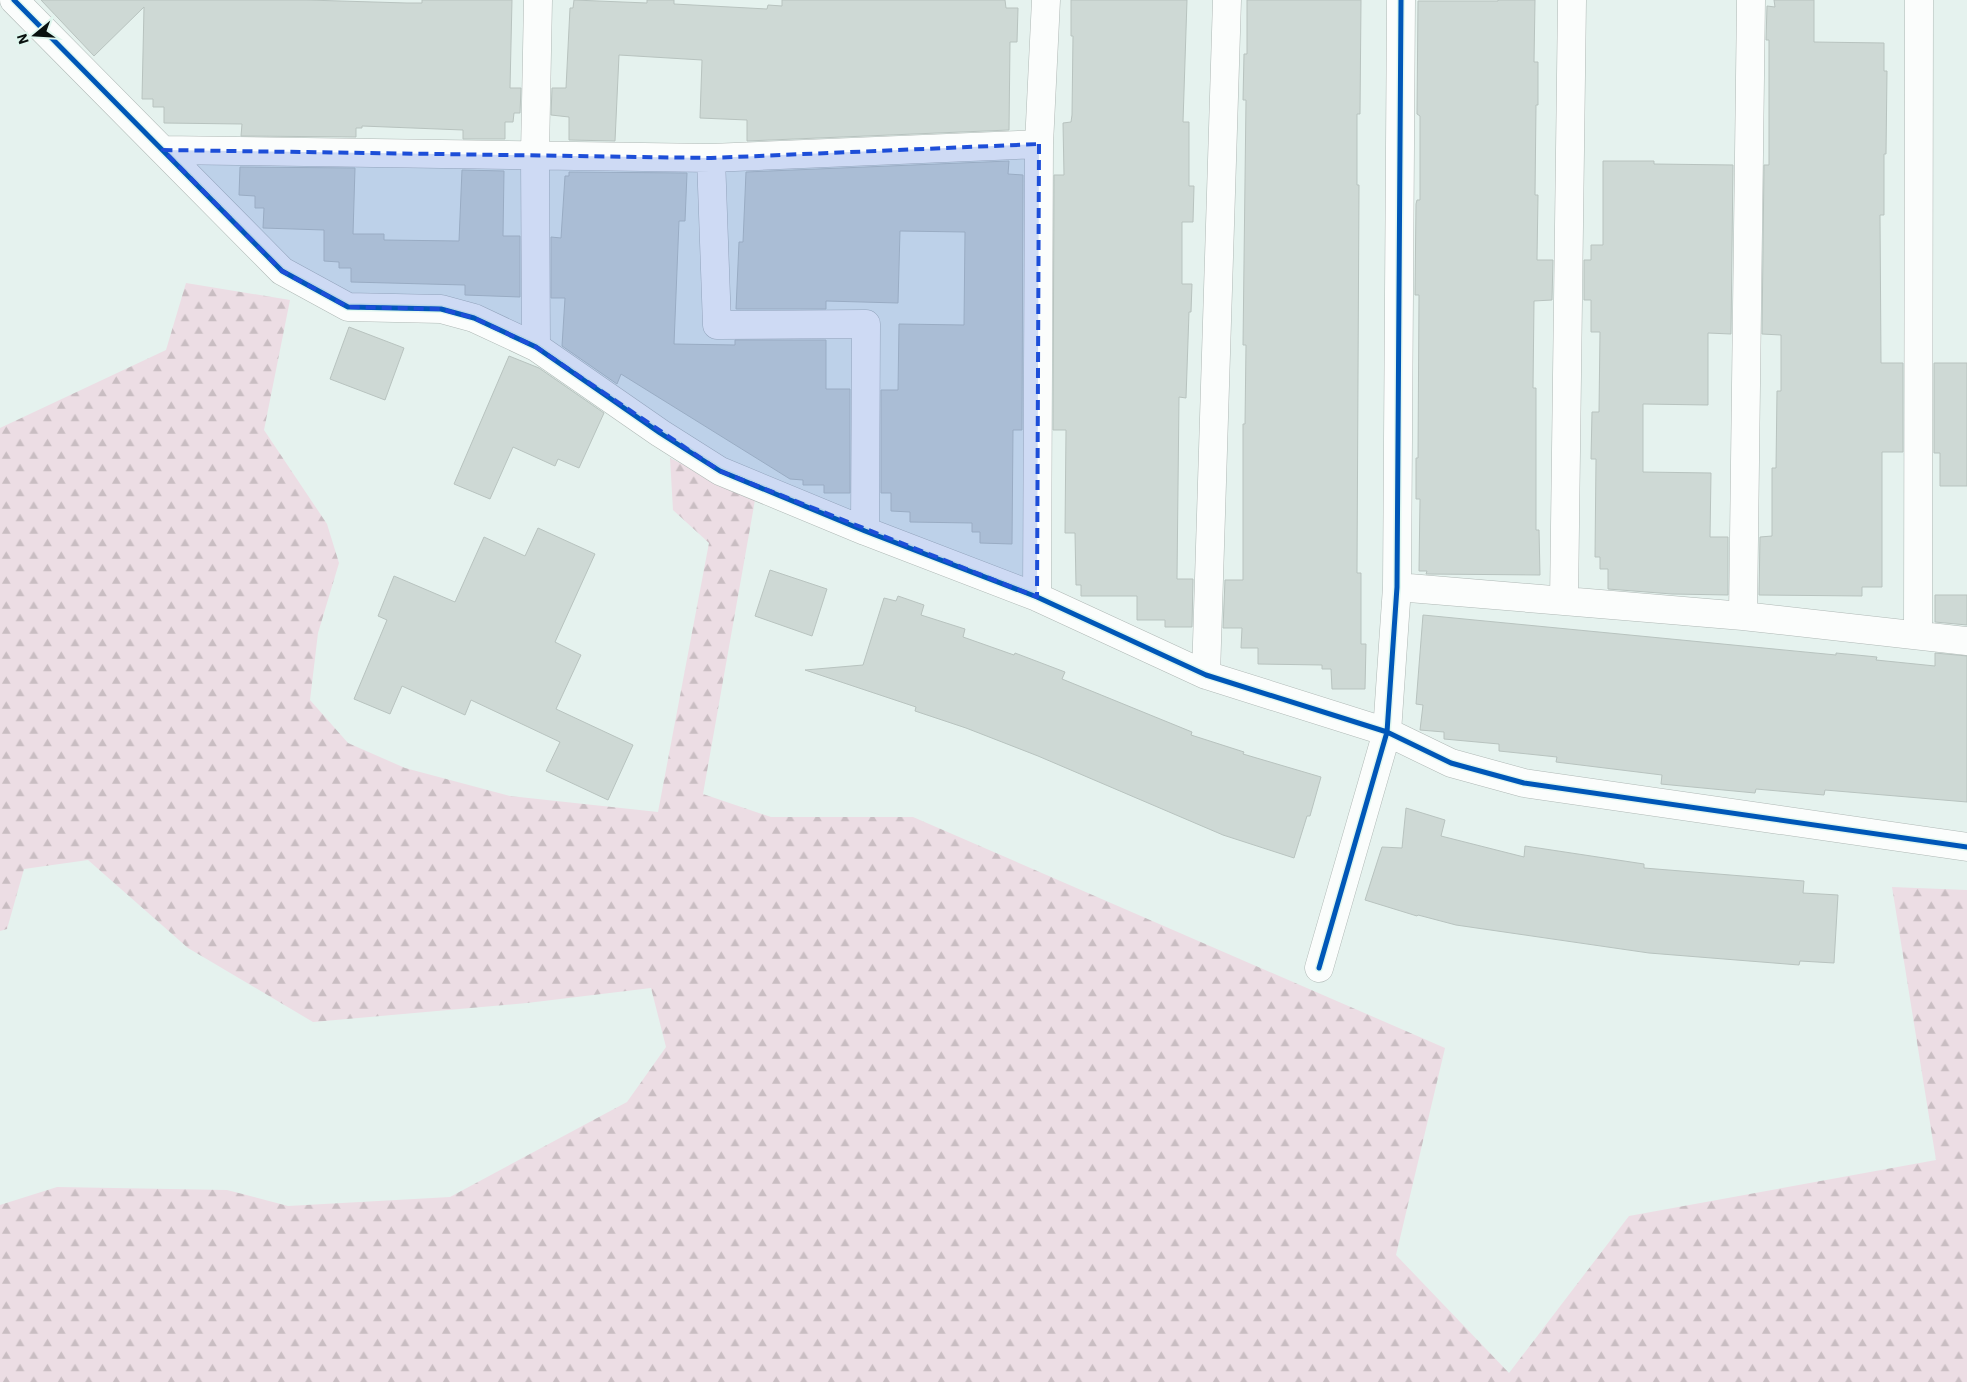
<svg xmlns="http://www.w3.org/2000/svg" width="1967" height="1382" viewBox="0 0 1967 1382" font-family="'IBM Plex Sans',sans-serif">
  <defs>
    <pattern id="forest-firs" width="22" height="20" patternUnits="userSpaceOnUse" patternTransform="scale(1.25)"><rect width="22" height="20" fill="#ecdde4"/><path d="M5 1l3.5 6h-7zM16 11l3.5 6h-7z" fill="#c9bdc2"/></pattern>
  </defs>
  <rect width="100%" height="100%" fill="#e5f2ee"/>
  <path fill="url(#forest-firs)" d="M 186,283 L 290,300 L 264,430 L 327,524 L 339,563 L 318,633 L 310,700 L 348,743 L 405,768 L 510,796 L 658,812 L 709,543 L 673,510 L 670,458 L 755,500 L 703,794 L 771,817 L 913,817 L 1445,1048 L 1396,1255 L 1509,1373 L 1629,1216 L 1936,1160 L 1892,887 L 1967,890 L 1967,1382 L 0,1382 L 0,1205 L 57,1187 L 227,1190 L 288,1206 L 450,1197 L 627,1102 L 666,1047 L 651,988 L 527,1003 L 313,1022 L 188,948 L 88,860 L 24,869 L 7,929 L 0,931 L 0,428 L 166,350 Z"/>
  <path fill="#ced9d5" stroke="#b8c3bf" d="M 41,0 L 307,0 L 407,3 L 422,3 L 422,0 L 512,0 L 510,88 L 521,88 L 520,113 L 514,113 L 513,122 L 505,122 L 505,139 L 463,139 L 463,130 L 362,126 L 362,128 L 356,128 L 356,137 L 241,136 L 242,124 L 164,123 L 164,107 L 153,107 L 153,99 L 142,99 L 144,7 L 94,56 Z
    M 574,0 L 647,3 L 647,0 L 674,0 L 674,4 L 767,9 L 768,5 L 782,6 L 782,0 L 1005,0 L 1006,8 L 1018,8 L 1017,42 L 1010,42 L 1009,130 L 747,141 L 747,120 L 700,118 L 702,60 L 619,55 L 615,141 L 569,140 L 569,117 L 551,115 L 552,88 L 566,88 L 570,8 L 573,8 Z
    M 1071,0 L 1187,0 L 1183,122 L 1189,122 L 1189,186 L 1194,186 L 1193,222 L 1182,222 L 1182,284 L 1192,284 L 1191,312 L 1189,312 L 1186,398 L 1179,397 L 1177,579 L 1193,579 L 1192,627 L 1165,627 L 1165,620 L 1137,620 L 1137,596 L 1081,596 L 1081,585 L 1076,585 L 1075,533 L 1065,533 L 1066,430 L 1053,430 L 1054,175 L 1064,175 L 1063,123 L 1071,122 L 1072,115 L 1073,36 L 1071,36 Z
    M 1247,0 L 1361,0 L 1360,114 L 1357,114 L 1357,185 L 1359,185 L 1357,573 L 1361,573 L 1361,644 L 1366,644 L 1365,689 L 1332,689 L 1331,669 L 1322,669 L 1322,665 L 1258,664 L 1258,648 L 1241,648 L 1242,628 L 1223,628 L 1225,580 L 1243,580 L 1243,424 L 1245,424 L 1246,345 L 1243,345 L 1246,100 L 1243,100 L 1244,54 L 1247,54 Z
    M 1498,0 L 1535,0 L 1534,62 L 1538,62 L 1538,105 L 1536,105 L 1535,195 L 1538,195 L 1537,260 L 1553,260 L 1552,300 L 1534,301 L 1533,388 L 1536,388 L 1536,530 L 1539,530 L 1540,575 L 1426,574 L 1427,571 L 1419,571 L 1420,499 L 1416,499 L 1416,458 L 1418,458 L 1419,295 L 1415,295 L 1416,204 L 1417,200 L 1420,200 L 1420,116 L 1417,114 L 1418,1 L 1498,1 Z
    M 1774,0 L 1814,0 L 1814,42 L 1884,43 L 1884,71 L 1887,71 L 1886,154 L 1884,154 L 1884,215 L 1880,215 L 1881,363 L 1903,363 L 1903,452 L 1882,452 L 1882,587 L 1862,587 L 1862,596 L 1759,595 L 1760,537 L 1772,536 L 1772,468 L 1776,468 L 1777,391 L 1781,391 L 1781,335 L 1762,334 L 1764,165 L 1769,165 L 1769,40 L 1766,40 L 1767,6 L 1775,7 Z
    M 1009,161 L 1008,174 L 1023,175 L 1022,430 L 1013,430 L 1012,544 L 980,543 L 980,532 L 972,532 L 972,523 L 910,522 L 910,512 L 891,511 L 891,493 L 881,493 L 881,390 L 898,390 L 899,324 L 964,325 L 965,232 L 900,231 L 898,303 L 826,301 L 826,309 L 736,309 L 739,242 L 743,242 L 746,172 Z
    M 1603,161 L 1654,161 L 1654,164 L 1733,165 L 1731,334 L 1708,333 L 1708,405 L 1643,404 L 1643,472 L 1711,473 L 1710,537 L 1728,537 L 1728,595 L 1672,594 L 1608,589 L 1608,569 L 1600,569 L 1600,557 L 1595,557 L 1596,459 L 1591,459 L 1592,412 L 1599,412 L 1600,332 L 1591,332 L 1591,300 L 1584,300 L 1584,260 L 1591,260 L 1591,245 L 1603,245 Z
    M 240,167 L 355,168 L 353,234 L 384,234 L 384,240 L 459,241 L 462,170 L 504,171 L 503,236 L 520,236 L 520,297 L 465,295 L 465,285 L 351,282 L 351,268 L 339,268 L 339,262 L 324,261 L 324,230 L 263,228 L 264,208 L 255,208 L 255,196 L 239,195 Z
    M 569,172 L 687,173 L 685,221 L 679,221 L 674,344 L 735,345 L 735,340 L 826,340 L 826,389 L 850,389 L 850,493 L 824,493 L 824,485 L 803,485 L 803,480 L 790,479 L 621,374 L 617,384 L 562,346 L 565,298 L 551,298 L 551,237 L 561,238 L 565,176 L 569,176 Z
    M 349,327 L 404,348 L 385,400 L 330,379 Z
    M 509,356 L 539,368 L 604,413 L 579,468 L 558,459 L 555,466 L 513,447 L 490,499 L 454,484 Z
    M 1934,363 L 1967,363 L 1967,486 L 1940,486 L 1940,453 L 1934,453 Z
    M 538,528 L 595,554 L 555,642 L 581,655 L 556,709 L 633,745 L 608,800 L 546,771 L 560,742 L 471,700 L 465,715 L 402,686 L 390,714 L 354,699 L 387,620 L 378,616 L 394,576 L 455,602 L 484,537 L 525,556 Z
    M 770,570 L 827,589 L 812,636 L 755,616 Z
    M 1935,595 L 1967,595 L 1967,625 L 1935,622 Z
    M 898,596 L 924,605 L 921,615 L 965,629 L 963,637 L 1014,655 L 1015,653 L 1065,672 L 1062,679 L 1192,732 L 1191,735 L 1244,752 L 1243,754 L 1321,777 L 1310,816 L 1307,816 L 1294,858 L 1223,835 L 1038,756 L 966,728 L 915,711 L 916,707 L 805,670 L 863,665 L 884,598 L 896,601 Z
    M 1423,615 L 1836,655 L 1836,653 L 1877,657 L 1876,660 L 1935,666 L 1935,653 L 1967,656 L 1967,802 L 1825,790 L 1824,795 L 1756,789 L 1755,793 L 1661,784 L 1662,775 L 1556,762 L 1557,757 L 1499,751 L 1499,744 L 1444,739 L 1444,732 L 1420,730 L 1423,705 L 1416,704 Z
    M 1406,808 L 1445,820 L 1441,836 L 1524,857 L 1525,846 L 1644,864 L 1644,868 L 1804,881 L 1803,893 L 1838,895 L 1834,963 L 1800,961 L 1799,965 L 1649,953 L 1456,925 L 1418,915 L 1417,916 L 1365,900 L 1382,847 L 1402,848 Z"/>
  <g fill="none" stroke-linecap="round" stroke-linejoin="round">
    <g stroke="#afb8b5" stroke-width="29">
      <path id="street" d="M 14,0 L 282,271 L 348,307 L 441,309 L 474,318 L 536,347 L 660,433 L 720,471 L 865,531 L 1037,597 L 1206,675 L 1387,732 L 1451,763 L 1524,783 L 1967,847
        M 163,150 L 711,158 L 1039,144
        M 711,158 L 717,325 L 866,324 L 865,531
        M 536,347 L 535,154 L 538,0
        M 1397,587 L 1743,616 L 1967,641
        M 1037,597 L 1039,144 L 1046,0
        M 1564,601 L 1572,0
        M 1743,616 L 1751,0
        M 1918,635 L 1919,0
        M 1206,675 L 1227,0
        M 1319,968 L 1387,732 L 1397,587 L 1401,0"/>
    </g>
    <use href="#street" stroke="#fbfdfc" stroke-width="28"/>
    <g stroke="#e0f7ef" stroke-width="8">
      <path id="cycleway" d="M 14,0 L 282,271 L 348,307 L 441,309 L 474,318 L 536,347 L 660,433 L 720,471 L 865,531 L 1037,597 L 1206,675 L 1387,732 L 1451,763 L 1524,783 L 1967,847
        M 1319,968 L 1387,732 L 1397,587 L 1401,0"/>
    </g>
    <use href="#cycleway" stroke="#0057b8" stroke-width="5"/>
  </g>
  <path fill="#1d4ed8" fill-opacity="0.2" stroke="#1d4ed8" stroke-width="4" stroke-dasharray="10 6" stroke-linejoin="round" d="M 1039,144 L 1037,597 L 720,471 L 536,347 L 474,318 L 441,309 L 348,307 L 282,271 L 163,150 L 711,158 Z"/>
  <g transform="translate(35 35) rotate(252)" stroke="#e0f7ef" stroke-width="4" paint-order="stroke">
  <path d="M0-4L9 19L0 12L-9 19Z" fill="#09110f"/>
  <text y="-8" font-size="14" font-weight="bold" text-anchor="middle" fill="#09110f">N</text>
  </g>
</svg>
